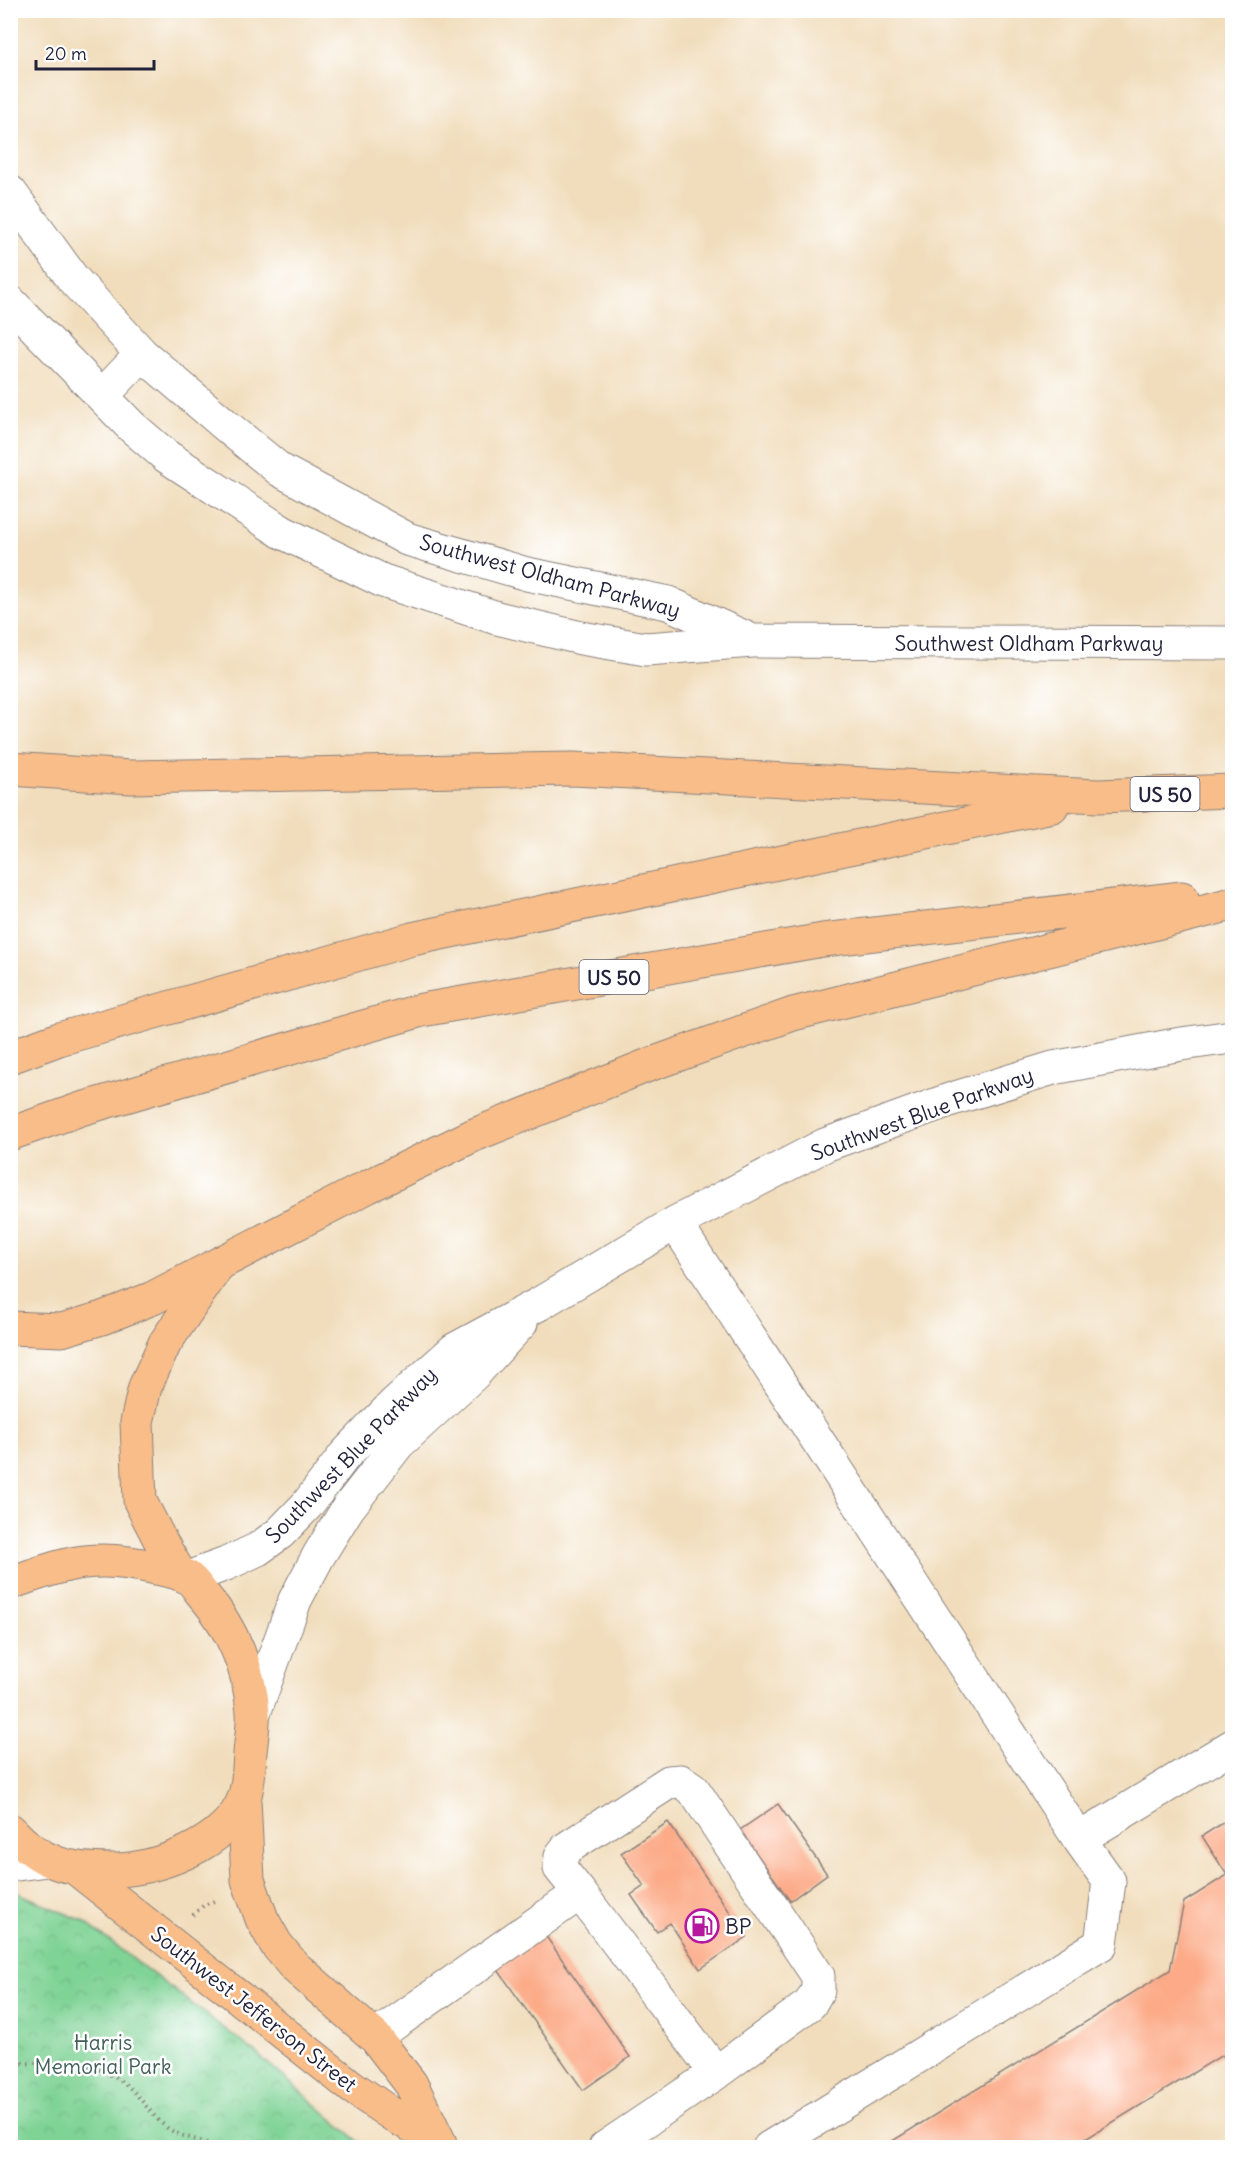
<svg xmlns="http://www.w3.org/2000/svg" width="1243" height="2158" viewBox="0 0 1243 2158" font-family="Delius,sans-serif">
  <defs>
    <pattern id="park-crowns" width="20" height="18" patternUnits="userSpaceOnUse" patternTransform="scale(1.5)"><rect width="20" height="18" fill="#7fd395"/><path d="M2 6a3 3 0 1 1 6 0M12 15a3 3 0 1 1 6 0" fill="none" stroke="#6db581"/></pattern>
  </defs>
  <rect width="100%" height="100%" fill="#fff"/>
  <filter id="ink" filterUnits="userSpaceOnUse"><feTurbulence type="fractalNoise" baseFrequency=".0167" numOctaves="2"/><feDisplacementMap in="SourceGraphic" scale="12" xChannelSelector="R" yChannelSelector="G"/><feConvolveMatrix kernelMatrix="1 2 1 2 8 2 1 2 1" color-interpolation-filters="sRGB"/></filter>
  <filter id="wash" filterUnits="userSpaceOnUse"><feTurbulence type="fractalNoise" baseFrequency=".008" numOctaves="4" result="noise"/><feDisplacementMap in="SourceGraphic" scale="24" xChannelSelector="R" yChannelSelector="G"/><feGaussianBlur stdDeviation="1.35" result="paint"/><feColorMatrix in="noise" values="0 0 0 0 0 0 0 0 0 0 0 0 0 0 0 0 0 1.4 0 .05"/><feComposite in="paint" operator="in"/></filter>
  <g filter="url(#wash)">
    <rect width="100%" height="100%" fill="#f1ddbc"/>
    <path fill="url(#park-crowns)" stroke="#507a68" stroke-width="1.5" d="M 11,1892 L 16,1892 L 83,1921 L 250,2048 L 365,2147 L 11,2147 Z"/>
    <g id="blocks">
      <path fill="#fcaa87" d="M 778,1804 L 827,1874 L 790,1901 L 740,1830 Z
        M 1232,1817 L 1232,2072 L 1222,2055 L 1071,2148 L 881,2148 L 1170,1970 L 1184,1902 L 1227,1875 L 1202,1836 Z
        M 668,1822 L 747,1937 L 700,1969 L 670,1923 L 657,1932 L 631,1895 L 644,1886 L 621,1853 Z
        M 529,1912 L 630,2057 L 583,2090 L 481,1946 Z"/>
    </g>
  </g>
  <g filter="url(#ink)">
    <use href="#blocks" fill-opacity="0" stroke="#8a807c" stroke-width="1.5"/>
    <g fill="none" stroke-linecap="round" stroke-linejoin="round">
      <g stroke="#8a807c" stroke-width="35">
        <path id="minor" d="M 10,192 L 73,279 L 142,354 L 230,429 L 280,470 L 407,539 L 527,574 L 668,603 L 748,639
          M 10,302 L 131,426 L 166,456 L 282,532 L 383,581 L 497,618 L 581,638 L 646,649 L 753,641 L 1232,643
          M 102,396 L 142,354
          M 675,1223 L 1079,1839 L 1109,1881 L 1101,1944 L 769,2148
          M 188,1578 L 226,1564 L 258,1549 L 280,1533 L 307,1505 L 345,1455 L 395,1403 L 454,1350 L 539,1304 L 675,1223 L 825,1145 L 952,1099 L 1053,1068 L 1181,1044 L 1232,1037
          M 254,1713 L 295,1600 L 319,1555 L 348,1508 L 398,1444 L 474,1374 L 521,1323
          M 1079,1839 L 1232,1746
          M 10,1865 L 47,1860
          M 580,1893 L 560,1868 L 561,1856 L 567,1848 L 669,1782 L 681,1781 L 693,1789 L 818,1976 L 818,1990 L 810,2004 L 716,2073
          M 375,2037 L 580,1893 L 716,2073 L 605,2148"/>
      </g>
      <g stroke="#8a807c" stroke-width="35">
        <path id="major" d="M 10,1583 C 68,1563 95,1553 156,1568 C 166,1570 178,1572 187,1577 C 194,1581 199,1591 205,1597 C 232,1628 250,1671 253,1712 C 254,1725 251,1740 250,1753 C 249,1767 249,1785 244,1798 C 229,1843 155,1871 112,1870 C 67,1870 42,1864 10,1830
          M 244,1799 L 248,1880 L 262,1919 L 276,1944 L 294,1966 L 375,2037 L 411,2084 L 440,2143
          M 78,1870 L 352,2087 L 399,2119 L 437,2139"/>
      </g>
      <g stroke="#8a807c" stroke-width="35">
        <path id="highway" d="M 10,769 L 131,777 L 573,769 L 1098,796 L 1232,791
          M 10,1057 L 59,1039 L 412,939 L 1052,806
          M 10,1134 L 81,1109 L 422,1010 L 823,940 L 1182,898
          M 10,1328 L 62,1330 L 102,1318 L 153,1298 L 367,1187 L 474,1135 L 646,1066 L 793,1014 L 1232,904
          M 180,1574 L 160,1540 L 140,1501 L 137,1422 L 145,1387 L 165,1343 L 216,1268"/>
      </g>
      <path stroke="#8a807c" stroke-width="4" stroke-dasharray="1.5 4.5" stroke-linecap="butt" d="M 193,1915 L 204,1905 L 217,1900
        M 10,2062 C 37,2066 63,2058 89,2066 C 104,2071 121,2079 133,2091 C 146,2104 158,2125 176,2133 C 189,2139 206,2141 220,2148"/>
      <use href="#minor" stroke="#fff" stroke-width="33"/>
      <use href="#major" stroke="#f8bd89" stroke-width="33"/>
      <use href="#highway" stroke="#f8bd89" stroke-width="33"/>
    </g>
  </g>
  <defs>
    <g id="fuel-ring" transform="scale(1.725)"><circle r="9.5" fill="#fff" stroke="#b5179e" stroke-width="1.5"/><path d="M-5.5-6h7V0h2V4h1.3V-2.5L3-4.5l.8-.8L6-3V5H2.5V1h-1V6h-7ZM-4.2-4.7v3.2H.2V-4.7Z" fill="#b5179e"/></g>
  </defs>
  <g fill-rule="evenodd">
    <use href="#fuel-ring" x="702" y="1926"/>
  </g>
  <g text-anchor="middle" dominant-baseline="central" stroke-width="5" stroke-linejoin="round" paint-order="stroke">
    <g fill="#fff" stroke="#646476" stroke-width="1.5">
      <rect x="1130.5" y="777" width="69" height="34" rx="4.5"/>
      <rect x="579.5" y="960" width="69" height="34" rx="4.5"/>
    </g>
    <g font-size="20" font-weight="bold" fill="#22223b">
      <text x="1165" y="794">US 50</text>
      <text x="614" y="977">US 50</text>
    </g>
    <g font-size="21" fill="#22223b" stroke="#fff">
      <text transform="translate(550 576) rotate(15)">Southwest Oldham Parkway</text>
      <text x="1029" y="643">Southwest Oldham Parkway</text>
      <text transform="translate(922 1114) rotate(-20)">Southwest Blue Parkway</text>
      <text transform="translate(351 1455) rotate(-46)">Southwest Blue Parkway</text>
      <text transform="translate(254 2009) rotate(38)">Southwest Jefferson Street</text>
    </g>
    <g font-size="21" fill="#22223b" stroke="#fff" text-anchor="start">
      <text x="725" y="1926">BP</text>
    </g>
    <g font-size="21" fill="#43605a" stroke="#fff">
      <text x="103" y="2042">Harris<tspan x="103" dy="24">Memorial Park</tspan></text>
    </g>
  </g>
  <rect width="1243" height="2158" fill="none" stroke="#fff" stroke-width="36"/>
  <path d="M36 60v9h118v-9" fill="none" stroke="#22223b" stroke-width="3"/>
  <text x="45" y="60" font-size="18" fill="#22223b" stroke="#ffffff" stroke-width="4.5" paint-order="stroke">20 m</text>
</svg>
